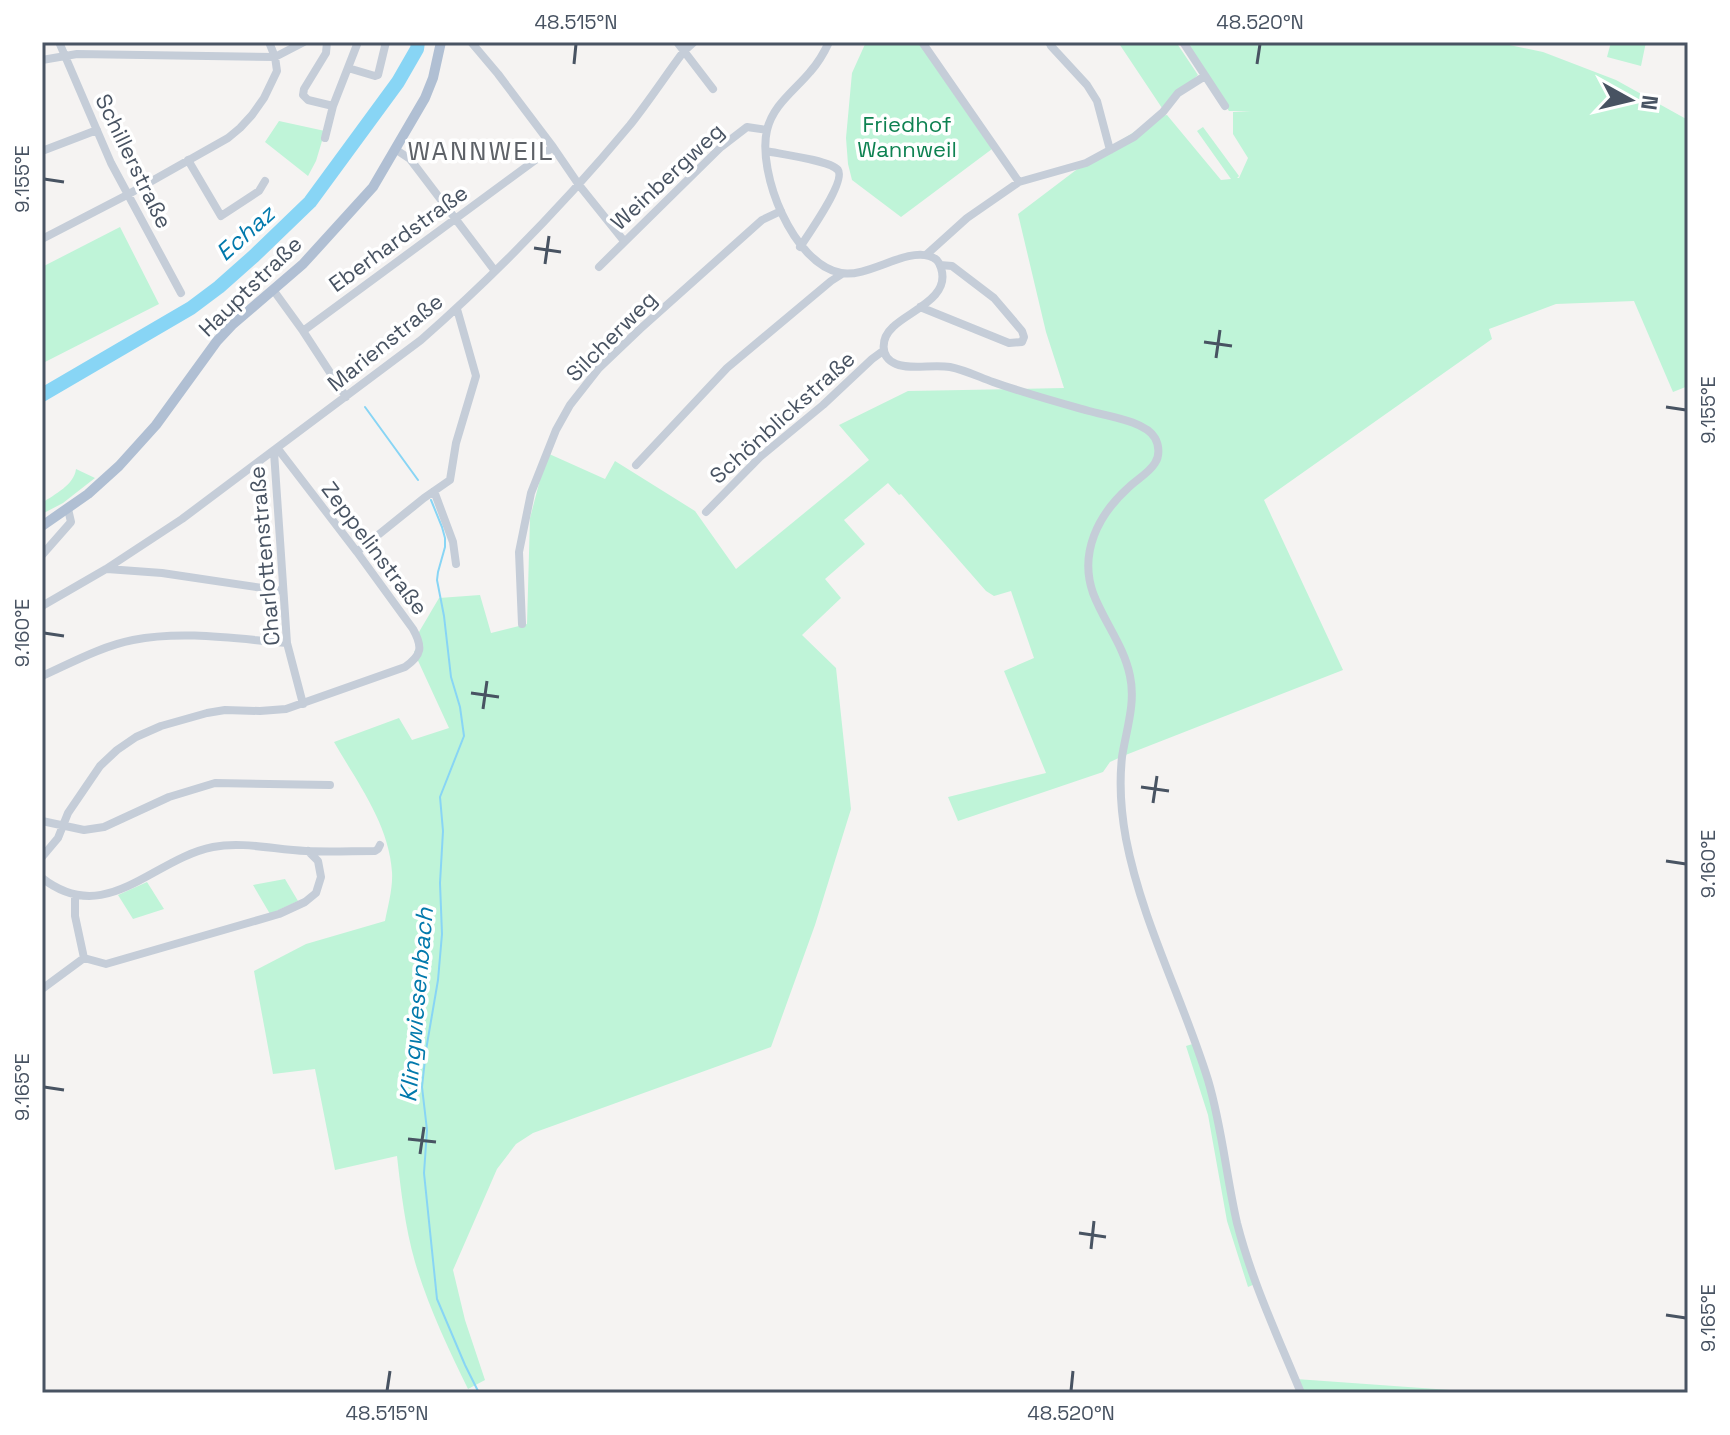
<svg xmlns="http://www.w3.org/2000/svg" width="1730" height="1435" viewBox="0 0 1730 1435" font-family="'Space Grotesk',sans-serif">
  <rect width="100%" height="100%" fill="#f5f3f2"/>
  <path fill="#bff4d8" d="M 866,42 L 918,42 L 992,149 L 901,217 L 852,180 L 848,164 L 846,138 L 852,73 Z
    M 1118,42 L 1176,42 L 1198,75 L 1178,93 L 1164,111 Z
    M 1183,42 L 1495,42 L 1543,52 L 1616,80 L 1688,120 L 1688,386 L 1673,392 L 1634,301 L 1556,304 L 1489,329 L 1492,339 L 1264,500 L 1343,670 L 1123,756 L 1110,762 L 1103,772 L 958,821 L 948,797 L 1046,773 L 1004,671 L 1034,658 L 1011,591 L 994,596 L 986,591 L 901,494 L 899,495 L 888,483 L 844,520 L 865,544 L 825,579 L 841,598 L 802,635 L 836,668 L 851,809 L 815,925 L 771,1047 L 533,1133 L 516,1144 L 497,1169 L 453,1270 L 465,1320 L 485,1380 L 468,1389 C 448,1348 428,1306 415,1262 C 405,1227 401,1191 397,1156 L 335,1170 L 315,1069 L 273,1074 L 254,971 L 306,944 L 385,921 C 388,906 393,888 392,872 C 389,824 357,782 334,742 L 399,718 L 412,740 L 449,728 L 414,652 L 418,646 L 419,632 L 439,598 L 480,595 L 491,633 L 527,624 L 530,518 L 547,453 L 605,479 L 615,461 L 695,511 L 736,569 L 869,460 L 839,425 L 908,391 L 1064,388 L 1046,332 L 1018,214 L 1084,164 L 1159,116 L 1167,115 L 1221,180 L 1231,179 L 1197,131 L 1203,127 L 1239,176 L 1237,178 L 1239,178 L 1248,158 L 1233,134 L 1233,112 L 1251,111 L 1229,111 Z
    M 1611,42 L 1646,42 L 1641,66 L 1607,57 Z
    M 279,121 L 325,131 L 316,161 L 308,176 L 265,142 Z
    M 120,227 L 159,304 L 45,362 L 42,356 L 42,267 Z
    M 76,469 L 95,478 L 63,503 L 42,514 L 42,503 C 55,494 74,485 76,469 Z
    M 285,879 L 298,901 L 270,914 L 253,885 Z
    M 147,882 L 164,909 L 133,919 L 118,895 Z
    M 1196,1043 L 1207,1078 L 1230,1191 L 1255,1284 L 1248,1287 L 1227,1221 L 1208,1115 L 1186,1046 Z
    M 1296,1379 L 1492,1393 L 1493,1393 L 1301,1393 Z"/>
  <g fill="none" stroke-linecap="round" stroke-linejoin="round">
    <path stroke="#88d5f5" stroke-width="2" d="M 365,407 L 418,480
      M 431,500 L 442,527 L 445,538 L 445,547 L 438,572 L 437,580 L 444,616 L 451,677 L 460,707 L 464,736 L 440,797 L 443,831 L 440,883 L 442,934 L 438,980 L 426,1050 L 422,1087 L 427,1130 L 424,1173 L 437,1299 L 465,1365 L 479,1393"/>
    <path stroke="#88d5f5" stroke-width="14" d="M 42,395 L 191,308 L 219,287 L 254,256 L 310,202 L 398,82 L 417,49 L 418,42"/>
    <path stroke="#c5cdd8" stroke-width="8" d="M 59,42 L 111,163 L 181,293
      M 327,42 L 326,53 L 304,89 L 303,95 L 308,100 L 333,106
      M 471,42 L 498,74 L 553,147 L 579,185 L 624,241
      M 677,42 L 713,89
      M 829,42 C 824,53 818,63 810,72 C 794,91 773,105 767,130 C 757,173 793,264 841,273 C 867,278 906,248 929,256 C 936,258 939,261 941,268 C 951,298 909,311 893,327 C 881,338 879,357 896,364 C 911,370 933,364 950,367 C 965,370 979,377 993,382 C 1024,393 1057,402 1089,411 C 1107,416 1145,421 1155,438 C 1159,445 1160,456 1155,463 C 1149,473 1136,480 1128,488 C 1098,515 1079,553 1093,593 C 1104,622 1124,646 1130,676 C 1136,703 1126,731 1122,757 C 1119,785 1121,812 1126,839 C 1142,922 1183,999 1208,1080 C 1222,1127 1226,1175 1237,1223 C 1252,1282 1278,1337 1301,1393
      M 922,42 L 1019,182
      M 1049,42 L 1051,46 L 1087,85 L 1097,101 L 1110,150
      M 1183,42 L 1225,106
      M 42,60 L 77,54 L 275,57 L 304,42
      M 348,68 L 375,76 L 378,75 L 386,42
      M 325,138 L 333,106 L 358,42
      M 395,149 L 410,159 L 495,271
      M 42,151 L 97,130
      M 766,151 C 780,154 829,160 838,170 C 846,181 808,235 800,247
      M 188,160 L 221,216 L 259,191 L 265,181
      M 42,239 L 127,195 L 228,138 L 240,128 L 252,115 L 264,98 L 277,71 L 275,57 L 269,42
      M 926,255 L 967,218 L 1019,182 L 1086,163 L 1134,137 L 1163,112 L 1178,93 L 1205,76
      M 599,267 L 721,147 L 747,127 L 767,130
      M 274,291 L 303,331 L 346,397
      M 920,307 L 1009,343 L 1022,342 L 1024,337 L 1022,331 L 994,298 L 952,266 L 940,265
      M 303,331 L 553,147
      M 274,452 L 287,643 L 303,704
      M 636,465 L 727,368 L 831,281 L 842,274
      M 434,491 L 453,542 L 456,564
      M 706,512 L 760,457 L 823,405 L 872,359 L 883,351
      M 357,552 L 424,498 L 450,480 L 456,443 L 476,376 L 457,309
      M 42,555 L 71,522 L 68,509
      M 107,569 L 162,573 L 283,591
      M 42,606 L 106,569 L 182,519 L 421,340 C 496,274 566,202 630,125 C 649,101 666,75 684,51 L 694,42
      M 522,624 L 519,552 L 531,493 L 556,430 L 570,405 L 599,368 L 640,329 L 762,220 L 781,211
      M 42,676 C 71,663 102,646 133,640 C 183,630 237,639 287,643
      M 42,821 L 84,830 L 104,827 L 169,797 L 215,783 L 330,785
      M 42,857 L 58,838 L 68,813 L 100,766 L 117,750 L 136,737 L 161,726 L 207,713 L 225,710 L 260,711 L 286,709 L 405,667 C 422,655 423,647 413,629 L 357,552 L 278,449
      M 42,878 C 106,928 152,859 213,847 C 243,841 276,850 306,851 C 329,852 352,851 375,851 L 378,849 L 380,845
      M 75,896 L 75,916 L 84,958 L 106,964 L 279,914 L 305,902 L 316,893 L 321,877 L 318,861 L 308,851
      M 42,989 L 84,958"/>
    <path stroke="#b0bfd3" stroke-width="10" d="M 42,526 L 88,494 L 119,466 L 156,425 L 217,341 L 232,325 L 303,264 L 373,187 L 425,98 L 433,78 L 441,42"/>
  </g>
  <path fill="none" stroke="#485362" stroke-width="3" d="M 574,64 L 576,44M 1257,64 L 1260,44M 44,179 L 64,182M 534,248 L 561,252M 545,264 L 549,236M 1204,342 L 1232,346M 1216,358 L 1220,330M 1666,407 L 1686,410M 44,633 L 64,636M 471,693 L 499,697M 483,709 L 487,681M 1141,787 L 1169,791M 1153,803 L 1157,776M 1666,861 L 1686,864M 44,1087 L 64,1090M 408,1139 L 436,1142M 420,1154 L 424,1127M 1079,1233 L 1106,1237M 1091,1249 L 1094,1221M 1666,1315 L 1686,1318M 387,1391 L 390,1371M 1071,1391 L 1073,1371"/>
  <g text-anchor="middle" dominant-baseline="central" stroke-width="7" stroke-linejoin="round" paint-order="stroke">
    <g font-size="22" fill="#0f8252" stroke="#fff">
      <text x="907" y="124">Friedhof<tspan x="907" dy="25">Wannweil</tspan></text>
    </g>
    <g font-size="22" fill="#485362" stroke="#fff">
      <text transform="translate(134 161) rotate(64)">Schillerstraße</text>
      <text transform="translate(667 176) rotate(-43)">Weinbergweg</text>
      <text transform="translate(398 238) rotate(-36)">Eberhardstraße</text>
      <text transform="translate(250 286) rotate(-44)">Hauptstraße</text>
      <text transform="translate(611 336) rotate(-45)">Silcherweg</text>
      <text transform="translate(385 342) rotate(-39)">Marienstraße</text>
      <text transform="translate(782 417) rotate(-42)">Schönblickstraße</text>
      <text transform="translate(375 548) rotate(53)">Zeppelinstraße</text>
      <text transform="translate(264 556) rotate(-95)">Charlottenstraße</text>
    </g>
    <g font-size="24" font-style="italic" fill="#0279ac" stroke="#fff">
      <text transform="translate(245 233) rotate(-42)">Echaz</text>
      <text transform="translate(416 1005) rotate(-85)">Klingwiesenbach</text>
    </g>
    <g font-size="26" letter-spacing="2" fill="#5e6268" stroke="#fff">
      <text x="481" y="151">WANNWEIL</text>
    </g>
  </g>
  <rect width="1730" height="1435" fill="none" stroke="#ffffff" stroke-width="88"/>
  <g transform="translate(1630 100) rotate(98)" stroke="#ffffff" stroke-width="6" paint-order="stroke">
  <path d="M0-6L14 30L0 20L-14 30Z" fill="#485362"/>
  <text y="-12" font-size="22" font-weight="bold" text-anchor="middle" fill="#485362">N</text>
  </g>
  <rect x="44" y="44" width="1642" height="1347" fill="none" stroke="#485362" stroke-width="3"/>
  <g font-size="20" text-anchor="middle" fill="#485362">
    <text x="576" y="29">48.515°N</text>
    <text x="1260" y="29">48.520°N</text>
    <text transform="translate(22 179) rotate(-90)" y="7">9.155°E</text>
    <text transform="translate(1708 410) rotate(-90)" y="7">9.155°E</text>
    <text transform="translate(22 633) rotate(-90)" y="7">9.160°E</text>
    <text transform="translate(1708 864) rotate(-90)" y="7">9.160°E</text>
    <text transform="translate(22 1087) rotate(-90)" y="7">9.165°E</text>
    <text transform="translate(1708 1318) rotate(-90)" y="7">9.165°E</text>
    <text x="387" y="1420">48.515°N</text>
    <text x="1071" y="1420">48.520°N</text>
  </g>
</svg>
